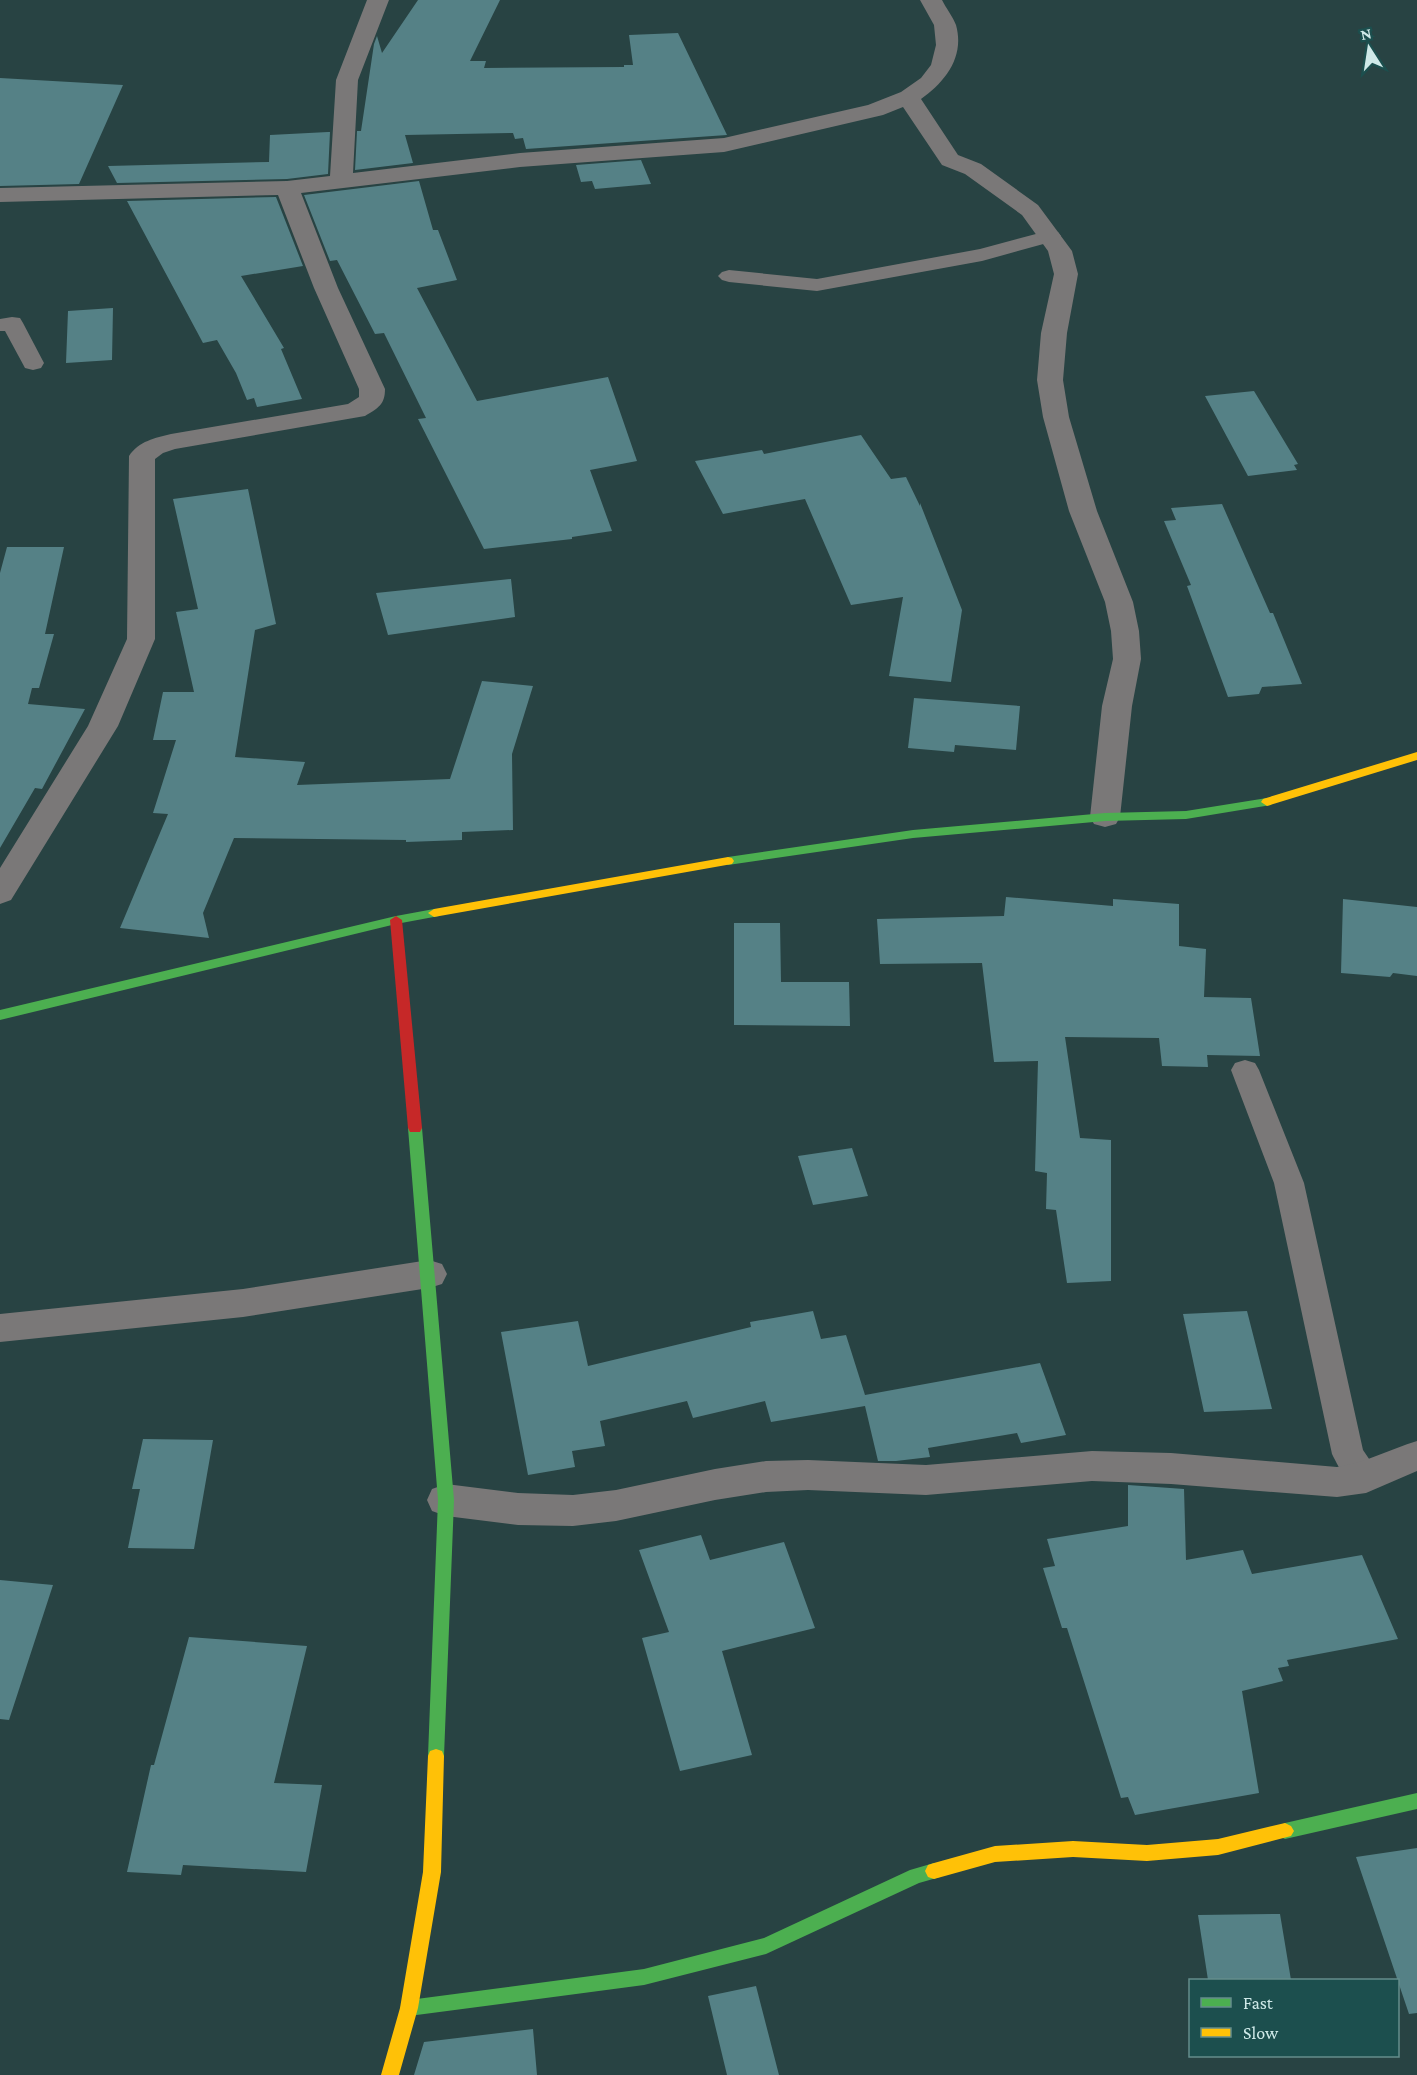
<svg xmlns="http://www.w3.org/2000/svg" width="1417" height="2075" viewBox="0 0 1417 2075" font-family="'Crimson Pro',serif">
  <rect width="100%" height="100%" fill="#284343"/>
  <path fill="#558186" d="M 418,0 L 500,0 L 470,61 L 486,61 L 484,68 L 624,67 L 624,65 L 633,65 L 629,35 L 678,33 L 727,135 L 526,149 L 523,138 L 515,139 L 513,133 L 405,135 L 413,163 L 355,170 L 357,131 L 361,131 L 374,44 L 377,36 L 382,53 Z
    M 0,78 L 123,85 L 79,184 L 0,186 Z
    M 328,132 L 330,132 L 328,174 L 287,179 L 117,183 L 108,166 L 269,162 L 270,135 Z
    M 641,160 L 651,184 L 595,189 L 592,181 L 581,182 L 576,165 Z
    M 419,181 L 433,230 L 438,230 L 457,280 L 417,288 L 477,401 L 608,377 L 637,461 L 590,470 L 612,531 L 572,537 L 572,539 L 484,549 L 418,419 L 426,418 L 384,333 L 375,334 L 337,260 L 330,261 L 304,195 Z
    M 276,197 L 303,266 L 241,276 L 284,348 L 281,349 L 302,399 L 257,407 L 254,398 L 247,400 L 236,373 L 217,340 L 203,343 L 127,201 Z
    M 113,308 L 112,360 L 66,363 L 68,311 Z
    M 1254,391 L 1298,464 L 1294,465 L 1297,470 L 1248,476 L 1205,396 Z
    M 861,435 L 891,479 L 906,477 L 920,506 L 920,503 L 962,610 L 951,682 L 889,676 L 903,597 L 851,605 L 805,499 L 723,514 L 695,461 L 762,450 L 764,454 Z
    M 248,489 L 276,624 L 255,630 L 235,757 L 305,762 L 297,785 L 450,779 L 482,681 L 533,686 L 512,754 L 513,830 L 462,832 L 462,840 L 406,842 L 406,840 L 234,838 L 203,913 L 209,938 L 120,928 L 168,814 L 153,813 L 176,740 L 153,740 L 163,692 L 194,692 L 176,612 L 198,609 L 173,499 Z
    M 1222,504 L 1270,613 L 1273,613 L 1302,684 L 1262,687 L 1259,694 L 1228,697 L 1187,586 L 1191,585 L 1164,521 L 1176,520 L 1171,508 Z
    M 7,547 L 64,547 L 45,634 L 54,634 L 39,688 L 32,688 L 28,704 L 85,709 L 42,789 L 35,788 L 0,848 L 0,573 Z
    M 511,579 L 515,617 L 388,635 L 376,593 Z
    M 914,698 L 1020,706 L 1016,750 L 955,745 L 954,752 L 908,748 Z
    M 1006,897 L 1113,906 L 1113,899 L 1179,904 L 1179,946 L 1206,949 L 1204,997 L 1251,998 L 1260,1056 L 1207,1055 L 1208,1067 L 1162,1066 L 1159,1038 L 1065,1037 L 1080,1138 L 1111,1140 L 1111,1281 L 1067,1283 L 1056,1210 L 1046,1209 L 1047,1173 L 1035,1171 L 1038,1061 L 994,1062 L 982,963 L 880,964 L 877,919 L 1004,916 Z
    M 1343,899 L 1417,907 L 1417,976 L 1393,973 L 1390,977 L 1341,973 Z
    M 734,923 L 780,923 L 781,982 L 849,982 L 850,1026 L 734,1025 Z
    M 852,1148 L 868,1196 L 813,1205 L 798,1156 Z
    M 813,1311 L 821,1339 L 846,1335 L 865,1395 L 1040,1363 L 1066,1435 L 1021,1443 L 1017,1433 L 928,1448 L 930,1457 L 896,1461 L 878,1461 L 865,1406 L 771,1422 L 765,1401 L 693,1418 L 687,1401 L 600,1421 L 605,1446 L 572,1451 L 575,1467 L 528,1475 L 501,1332 L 578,1321 L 588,1366 L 751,1327 L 750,1322 Z
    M 1247,1311 L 1272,1409 L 1204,1412 L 1183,1314 Z
    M 143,1439 L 213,1440 L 194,1549 L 128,1548 L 140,1489 L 132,1489 Z
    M 1128,1485 L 1184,1489 L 1186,1560 L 1243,1550 L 1252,1574 L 1362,1555 L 1398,1639 L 1287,1660 L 1289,1666 L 1278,1668 L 1283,1681 L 1242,1691 L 1259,1793 L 1135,1815 L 1128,1797 L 1121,1798 L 1067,1628 L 1062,1628 L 1043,1568 L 1055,1566 L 1047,1539 L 1128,1526 Z
    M 701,1535 L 710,1560 L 784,1542 L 815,1628 L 722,1651 L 752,1755 L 680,1771 L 642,1638 L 669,1632 L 639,1550 Z
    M 0,1580 L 53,1585 L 9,1720 L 0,1719 Z
    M 189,1637 L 307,1646 L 274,1783 L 322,1785 L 306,1872 L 183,1865 L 181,1875 L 127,1872 L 151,1765 L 154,1765 Z
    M 1417,1848 L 1417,2013 L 1409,2014 L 1356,1857 Z
    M 1280,1914 L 1291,1980 L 1208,1980 L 1198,1915 Z
    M 756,1986 L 779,2075 L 727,2075 L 708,1996 Z
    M 533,2029 L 537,2075 L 414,2075 L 424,2042 Z"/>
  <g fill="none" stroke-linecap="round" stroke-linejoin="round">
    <path fill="#7a7878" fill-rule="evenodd" d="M 1051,230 L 1058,232 L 1061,236 L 1058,240 L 982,261 L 817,291 L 729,282 L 722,280 L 718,276 L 722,272 L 729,270 L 817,279 L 980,249 Z
      M 12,317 L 20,318 L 23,323 L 44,363 L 41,368 L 33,370 L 25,368 L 5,331 L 0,331 L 0,319 Z
      M 1245,1060 L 1255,1063 L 1259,1070 L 1304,1183 L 1363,1450 L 1382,1478 L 1378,1487 C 1353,1496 1342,1474 1332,1454 L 1274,1183 L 1231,1070 L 1235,1063 Z"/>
    <path fill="#7a7878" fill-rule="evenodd" d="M 367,0 L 389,0 L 358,80 L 353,173 L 520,153 L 724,138 L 868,105 L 901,92 L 921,78 L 931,65 L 936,45 L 934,25 L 920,0 L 942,0 C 946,8 953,17 956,25 C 965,57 945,82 921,99 L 958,155 L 981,164 L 1038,205 L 1072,251 L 1078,274 L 1067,333 L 1063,380 L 1069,417 L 1097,511 L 1133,602 L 1139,631 L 1141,659 L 1132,706 L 1120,817 L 1116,824 L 1105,827 L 1094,824 L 1090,817 L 1102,706 L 1113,659 L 1111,631 L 1105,602 L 1069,511 L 1043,417 L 1037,380 L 1041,333 L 1054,274 L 1048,251 L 1022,215 L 965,174 L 942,165 L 903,107 L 883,115 L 724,152 L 520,167 L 301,193 L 338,288 L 385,389 C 385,405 378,408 365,416 L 175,449 L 163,453 L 155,459 L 155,639 L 118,726 L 11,900 L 0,904 L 0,868 L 88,726 L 127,639 L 129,456 C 139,441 155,438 171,434 L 348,404 L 359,397 L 359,389 L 314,288 L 278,195 L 0,202 L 0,188 L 287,181 L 330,176 L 336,80 Z
      M 429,1260 L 442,1264 L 447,1274 L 442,1284 L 429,1288 L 243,1317 L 0,1342 L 0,1314 L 243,1289 Z
      M 1417,1441 L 1417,1471 L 1366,1493 L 1337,1497 L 1171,1484 L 1092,1481 L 926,1495 L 808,1490 L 766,1492 L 715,1500 L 616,1521 L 573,1526 L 518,1525 L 446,1516 L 432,1511 L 427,1500 L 432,1489 L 446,1484 L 518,1493 L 573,1495 L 616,1490 L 715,1469 L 766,1461 L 808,1460 L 926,1465 L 1092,1451 L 1171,1453 L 1337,1467 C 1365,1463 1390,1449 1417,1441 Z"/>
    <path fill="#4caf50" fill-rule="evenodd" d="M 1267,798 L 1271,799 L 1273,802 L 1271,805 L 1186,819 L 1105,821 L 913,838 L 728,865 L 722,861 L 728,857 L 913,830 L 1105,813 L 1186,811 Z
      M 434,909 L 439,910 L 440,913 L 439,916 L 396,924 L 0,1020 L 0,1010 L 396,916 Z
      M 415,1123 L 420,1124 L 422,1128 L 454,1500 L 444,1756 L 442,1761 L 436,1763 L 430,1761 L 428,1756 L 438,1500 L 408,1128 L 410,1124 Z
      M 1417,1793 L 1417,1809 L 1285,1839 L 1279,1836 L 1276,1831 L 1279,1826 L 1285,1823 Z
      M 934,1863 L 940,1865 L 943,1871 L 940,1877 L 919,1883 L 766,1954 L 644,1985 L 409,2016 L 403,2014 L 400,2008 L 403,2002 L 409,2000 L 644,1969 L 764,1938 L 910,1870 Z"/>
    <path fill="#ffc107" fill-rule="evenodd" d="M 1417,752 L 1417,760 L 1267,806 L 1261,802 L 1263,799 Z
      M 728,857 L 732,858 L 734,861 L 732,864 L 434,917 L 428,913 L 434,909 Z
      M 436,1749 L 442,1751 L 444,1756 L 441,1872 L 418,2008 L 399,2075 L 381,2075 L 400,2008 L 423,1872 L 428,1756 L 430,1751 Z
      M 1285,1823 L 1291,1826 L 1294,1831 L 1291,1836 L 1218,1855 L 1147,1861 L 1073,1857 L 995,1862 L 934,1879 L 928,1877 L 925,1871 L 928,1865 L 934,1863 L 995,1846 L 1073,1841 L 1147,1845 L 1218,1839 Z"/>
    <path fill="#c62828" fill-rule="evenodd" d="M 396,916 L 402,920 L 422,1128 L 420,1132 L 410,1132 L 408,1128 L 390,920 Z"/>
  </g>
  <rect x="1189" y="1979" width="210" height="78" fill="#1c4f4e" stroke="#648d8c" stroke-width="1.5"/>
  <rect x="1201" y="1998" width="30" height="9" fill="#4caf50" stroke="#648d8c" stroke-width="1.5"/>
  <text x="1243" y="2009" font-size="18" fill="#cfe9e8">Fast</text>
  <rect x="1201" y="2028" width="30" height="9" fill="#ffc107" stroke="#648d8c" stroke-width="1.5"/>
  <text x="1243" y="2039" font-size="18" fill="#cfe9e8">Slow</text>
  <g transform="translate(1369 48) rotate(348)" stroke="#1c4f4e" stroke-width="4.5" paint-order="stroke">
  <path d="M0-4.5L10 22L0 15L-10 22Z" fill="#cfe9e8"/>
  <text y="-9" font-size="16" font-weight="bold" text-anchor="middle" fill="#cfe9e8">N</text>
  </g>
</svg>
